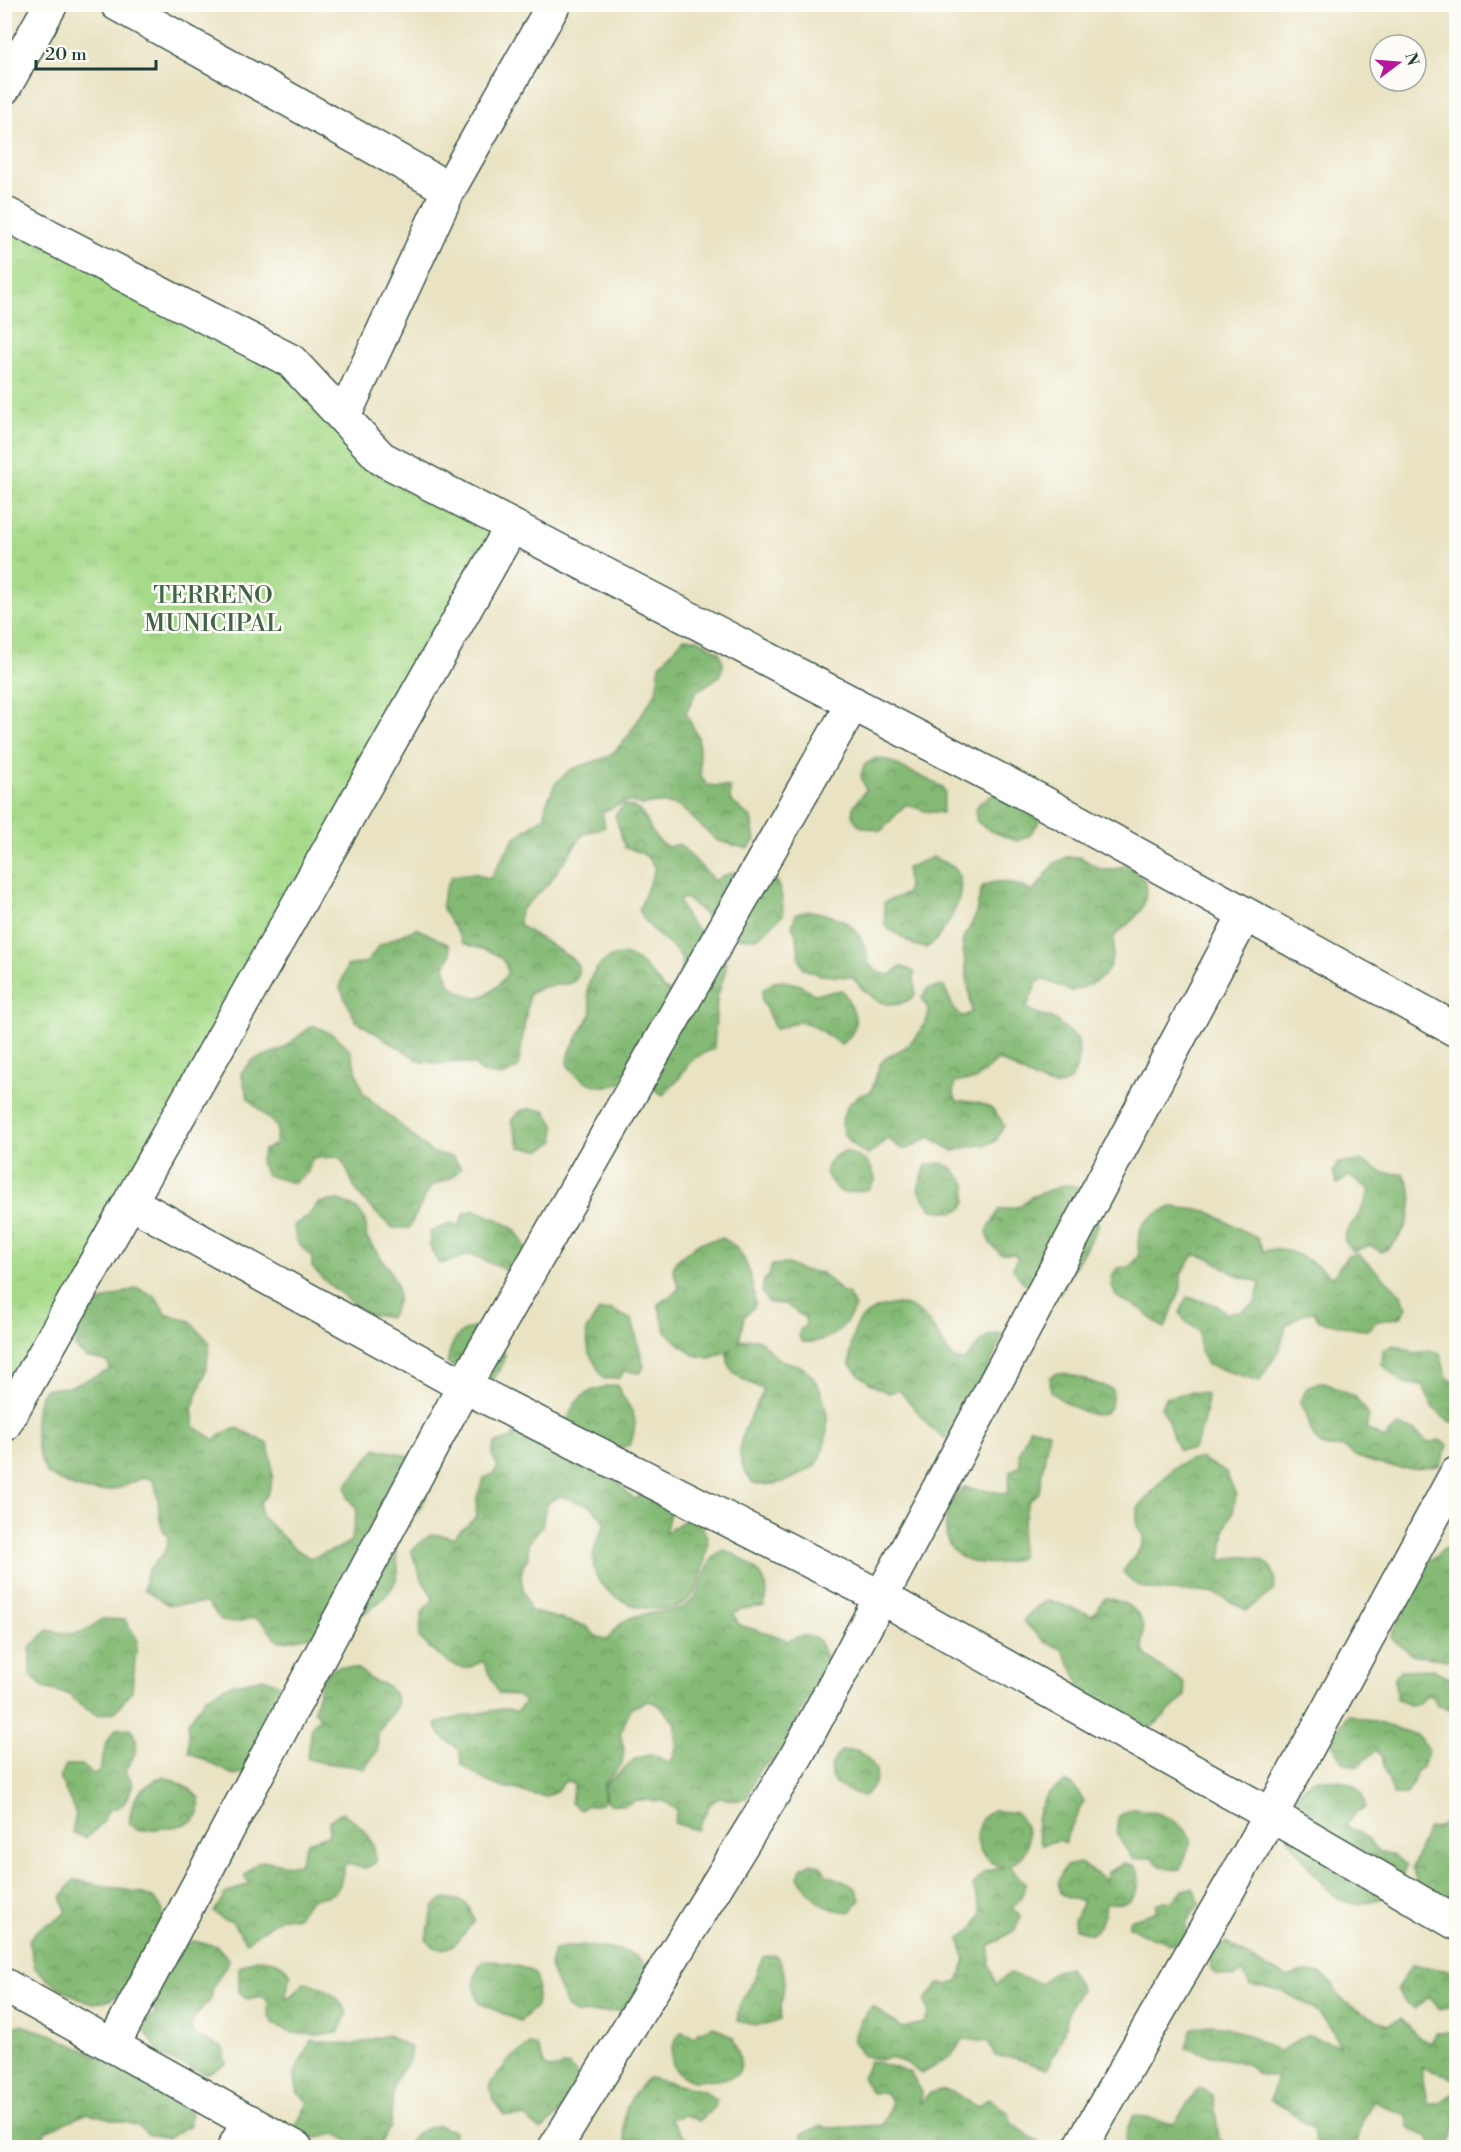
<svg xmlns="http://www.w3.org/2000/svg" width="1461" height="2152" viewBox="0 0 1461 2152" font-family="'Libre Bodoni',serif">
  <defs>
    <pattern id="forest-crowns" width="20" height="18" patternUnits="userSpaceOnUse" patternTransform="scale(1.5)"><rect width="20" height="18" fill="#84ba75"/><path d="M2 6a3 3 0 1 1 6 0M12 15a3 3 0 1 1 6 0" fill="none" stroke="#6b9861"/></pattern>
    <pattern id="park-tufts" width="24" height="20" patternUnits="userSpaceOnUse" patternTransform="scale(1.5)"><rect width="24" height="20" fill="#a6da89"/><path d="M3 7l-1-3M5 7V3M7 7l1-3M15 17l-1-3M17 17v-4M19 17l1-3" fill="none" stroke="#8ebc77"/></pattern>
  </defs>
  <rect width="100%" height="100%" fill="#fdfcf7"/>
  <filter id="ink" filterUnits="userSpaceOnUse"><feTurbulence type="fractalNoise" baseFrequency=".0167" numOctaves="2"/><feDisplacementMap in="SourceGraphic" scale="12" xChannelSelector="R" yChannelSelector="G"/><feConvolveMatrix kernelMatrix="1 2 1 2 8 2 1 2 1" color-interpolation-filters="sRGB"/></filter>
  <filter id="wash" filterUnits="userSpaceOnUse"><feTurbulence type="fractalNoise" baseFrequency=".008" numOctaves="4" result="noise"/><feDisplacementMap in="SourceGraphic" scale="24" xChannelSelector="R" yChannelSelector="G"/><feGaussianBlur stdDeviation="1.35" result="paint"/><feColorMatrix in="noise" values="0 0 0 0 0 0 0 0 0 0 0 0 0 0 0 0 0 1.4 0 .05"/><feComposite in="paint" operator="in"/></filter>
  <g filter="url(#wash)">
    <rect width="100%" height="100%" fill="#e9e3c3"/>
    <path fill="url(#forest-crowns)" stroke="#527c54" stroke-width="1.5" d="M 684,638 L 698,639 L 720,653 L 723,664 L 720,676 L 696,692 L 686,713 L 698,737 L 701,776 L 707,785 L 730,787 L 730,800 L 751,818 L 755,840 L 748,849 L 718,841 L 679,806 L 660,803 L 641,805 L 628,801 L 602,812 L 605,827 L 583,834 L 549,883 L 520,911 L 519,925 L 571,958 L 578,965 L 578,976 L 572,983 L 543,987 L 529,994 L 518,1068 L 502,1076 L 483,1073 L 475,1065 L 460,1062 L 445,1064 L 422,1062 L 356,1021 L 340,988 L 347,966 L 367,962 L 380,945 L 417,928 L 449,945 L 451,954 L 445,966 L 449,984 C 477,1005 487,1000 508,973 C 504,949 483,951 463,943 C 448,911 431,913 452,876 L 474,873 L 490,879 L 514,838 L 545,816 L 546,805 L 555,784 L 570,770 L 610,756 L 626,739 L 656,692 L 660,665 Z
      M 876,758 L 887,760 L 943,787 L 945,793 L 942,813 L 925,811 L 906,804 L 881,831 L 860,826 L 853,818 L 853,807 L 866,790 L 861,776 L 864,765 Z
      M 996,794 L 1033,810 L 1040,821 L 1029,836 L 1017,841 L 991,831 L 977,822 C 972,805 981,800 996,794 Z
      M 624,805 C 653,808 643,835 668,847 L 679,844 L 715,881 C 731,868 751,872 771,874 C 781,887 783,898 783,915 L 757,938 C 750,937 740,939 733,937 C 720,933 700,907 686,898 L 679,900 C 686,927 704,933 724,951 L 726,969 L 717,998 L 714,1048 L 691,1060 L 678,1080 L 663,1095 C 654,1089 644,1081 634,1080 C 628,1079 621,1083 616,1085 C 596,1090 578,1080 567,1064 L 571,1049 L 592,1012 C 591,1005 587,996 588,989 C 589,970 612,948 631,957 C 644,962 655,979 665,990 L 671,992 L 681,975 L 682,958 C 668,940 649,932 639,910 L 655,869 C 648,854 641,851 625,848 L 615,815 Z
      M 933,857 C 939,861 948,863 954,868 C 974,886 944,938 926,948 L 914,945 L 885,926 L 884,902 L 906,894 L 908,886 L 906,868 Z
      M 1067,857 L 1080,857 C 1100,869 1102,875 1126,865 L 1145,881 C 1150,913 1132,918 1114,937 C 1114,972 1106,981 1071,991 L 1043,979 L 1037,982 L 1027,1007 L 1031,1012 L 1052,1018 L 1077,1038 C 1080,1050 1079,1063 1074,1074 C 1060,1105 1017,1066 998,1060 L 975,1080 L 955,1082 L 953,1092 L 957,1101 C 981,1102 993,1103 1004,1126 L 995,1142 C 980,1146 968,1146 955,1151 C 944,1148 939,1141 929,1137 C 910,1147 906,1158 889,1138 L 868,1155 L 855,1147 L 843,1133 C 839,1113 850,1095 871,1092 L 880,1064 L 887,1057 L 906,1047 L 919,1033 L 928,1017 L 929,1011 L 922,998 L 927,989 L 944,986 L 954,1009 L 962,1017 L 972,1012 L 962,942 L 975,917 L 982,887 C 999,877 1017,884 1033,892 L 1055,863 Z
      M 809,911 C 844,916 863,926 869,964 L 882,974 L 891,975 L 901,966 L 914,972 L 915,995 C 891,1017 869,998 852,977 L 821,975 L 803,969 C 795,955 802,940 792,927 L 796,914 Z
      M 784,981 L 801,985 L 814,994 L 842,990 C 855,1010 864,1028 841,1044 C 828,1038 813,1021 799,1022 C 791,1023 783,1028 775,1029 L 762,1000 L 763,990 L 774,982 Z
      M 313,1025 L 336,1036 L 350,1050 L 363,1093 L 431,1152 L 453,1157 L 461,1168 L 451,1178 L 431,1186 L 409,1228 L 393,1228 C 379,1216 363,1203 354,1186 C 349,1176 347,1166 339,1157 L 312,1158 L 308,1172 L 293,1183 L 267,1175 L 260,1162 L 264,1150 L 276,1144 L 277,1127 L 248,1098 L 241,1073 L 253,1060 L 281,1050 Z
      M 528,1109 L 545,1110 L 554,1125 L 555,1141 L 541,1150 L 520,1147 L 511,1121 L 520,1111 Z
      M 845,1151 C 861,1158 872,1160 875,1180 L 869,1189 L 843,1193 C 823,1178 818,1163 845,1151 Z
      M 1362,1161 L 1384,1173 L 1403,1174 C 1422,1196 1407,1241 1381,1252 L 1370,1245 L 1354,1252 C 1338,1239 1345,1232 1355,1220 C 1359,1215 1368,1197 1370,1190 L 1349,1176 L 1337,1184 L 1333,1172 L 1338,1163 Z
      M 941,1163 L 952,1168 L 966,1184 L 966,1201 L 962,1209 L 954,1212 L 932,1210 L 918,1189 L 926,1165 Z
      M 1065,1185 C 1086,1184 1098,1208 1098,1226 L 1060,1293 C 1034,1292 1026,1291 1013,1268 L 1018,1258 L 1014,1254 L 1001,1254 L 990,1243 L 987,1231 L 999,1210 L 1021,1206 L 1031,1197 Z
      M 338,1200 C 357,1206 369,1215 366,1237 C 382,1262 413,1288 389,1318 L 365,1314 L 324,1280 L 312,1267 L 312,1257 L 296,1241 L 294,1225 L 308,1216 L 318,1203 Z
      M 1172,1207 L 1207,1211 L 1258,1239 L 1263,1251 C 1288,1244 1313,1262 1333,1277 L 1347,1256 L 1358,1254 L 1400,1293 L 1407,1307 L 1401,1317 L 1378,1321 L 1367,1330 C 1350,1330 1336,1323 1319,1321 L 1314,1312 L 1305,1313 L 1286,1325 L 1280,1349 L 1259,1381 L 1207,1365 L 1200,1351 L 1199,1331 L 1185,1321 L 1180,1313 L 1187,1297 L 1216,1305 L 1227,1313 L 1242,1311 L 1255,1303 L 1260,1283 C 1252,1279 1244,1279 1237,1275 C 1219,1267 1217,1257 1194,1255 L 1181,1274 L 1181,1288 L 1165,1328 C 1153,1323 1149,1313 1138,1307 C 1120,1297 1115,1304 1111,1279 L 1117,1268 L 1130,1267 L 1139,1256 C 1135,1224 1144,1219 1172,1207 Z
      M 475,1210 C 501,1222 515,1221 527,1251 L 514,1274 L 471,1254 L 441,1264 C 432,1256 428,1245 430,1232 L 451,1223 L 458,1227 L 465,1213 Z
      M 722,1238 C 747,1249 753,1280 755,1305 L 744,1317 L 739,1342 C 764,1333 760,1344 776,1357 C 783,1363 794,1362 802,1367 C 823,1381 830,1415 826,1438 C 824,1447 820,1456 817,1465 C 795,1477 779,1489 753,1483 C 724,1451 750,1420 764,1390 C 747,1380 729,1378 727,1355 L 731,1350 L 710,1358 L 693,1355 L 666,1332 L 658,1304 L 679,1289 L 673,1269 L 676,1261 L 698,1243 Z
      M 788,1264 L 800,1270 L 822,1273 L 843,1293 L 848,1293 L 855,1307 C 845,1329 828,1344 803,1342 L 799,1337 L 800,1330 L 806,1325 L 805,1318 L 785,1304 L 769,1303 L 762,1293 L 764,1280 L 769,1276 L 772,1265 Z
      M 137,1288 L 155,1296 L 166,1314 L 190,1321 L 210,1343 L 205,1374 L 192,1409 L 194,1426 L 215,1440 L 223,1433 L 238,1428 L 268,1444 C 272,1464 278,1488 260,1502 L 261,1516 L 295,1549 L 310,1558 L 337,1549 L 351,1541 L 357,1510 L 348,1498 L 346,1486 L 376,1448 L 413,1457 L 432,1482 C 428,1491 425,1503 418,1511 C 411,1521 400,1529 397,1541 C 393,1554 401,1565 397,1577 C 384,1615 314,1640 278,1641 C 250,1602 253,1627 222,1621 L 207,1603 L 169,1605 L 144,1590 C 146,1555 167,1565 168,1537 C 154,1520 163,1501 153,1480 L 143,1477 C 106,1498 81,1495 46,1473 C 35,1445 29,1416 44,1389 L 69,1387 L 110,1370 L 108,1362 L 86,1357 L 75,1347 L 72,1332 L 91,1305 Z
      M 898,1304 C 927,1307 937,1337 953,1359 L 963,1361 C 978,1351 980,1330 1003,1335 L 955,1442 C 927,1434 918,1407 898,1390 L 889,1393 C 873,1387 861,1378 850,1365 C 850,1328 858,1308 898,1304 Z
      M 612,1310 L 632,1320 L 644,1367 L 640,1373 L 624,1371 L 619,1378 L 604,1379 L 589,1353 L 586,1330 L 599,1311 Z
      M 479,1327 L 491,1330 L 505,1355 L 500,1370 L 487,1386 L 447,1363 C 451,1343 456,1329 479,1327 Z
      M 1394,1345 L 1416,1353 L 1430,1350 L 1440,1353 L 1447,1378 L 1456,1381 L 1456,1423 C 1439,1420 1428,1401 1423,1385 L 1404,1384 L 1382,1364 L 1383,1350 Z
      M 1057,1373 L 1069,1374 L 1112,1389 C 1116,1436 1070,1407 1051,1392 L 1050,1377 Z
      M 1319,1382 C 1333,1383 1341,1394 1354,1395 L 1369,1416 L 1366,1428 L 1384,1439 L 1397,1426 L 1415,1431 L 1428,1443 L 1439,1440 L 1448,1445 L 1440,1465 C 1413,1473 1383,1467 1357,1457 C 1353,1455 1350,1451 1346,1449 C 1336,1444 1324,1452 1316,1440 C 1307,1428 1310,1414 1300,1402 L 1307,1388 Z
      M 617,1385 C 629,1412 642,1411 630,1445 L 625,1446 L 607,1459 C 615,1472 621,1493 635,1499 L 643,1493 L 665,1498 L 670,1513 L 665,1533 L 687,1519 C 701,1522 710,1534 707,1549 C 705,1562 702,1582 694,1593 C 671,1626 599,1604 594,1567 C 591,1551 598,1537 606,1523 L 591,1506 L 559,1496 L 546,1504 L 542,1526 L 528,1543 L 528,1558 C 514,1574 525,1592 530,1611 L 586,1626 L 596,1636 L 607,1640 C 613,1634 618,1624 626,1620 C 646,1609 671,1616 689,1603 C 708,1588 700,1561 724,1550 C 747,1559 776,1578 764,1606 L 741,1609 L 734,1614 L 738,1624 C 755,1632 772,1631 787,1641 L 803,1635 L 818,1639 L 826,1657 L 825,1671 L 809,1696 L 779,1757 L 760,1768 L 747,1798 L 739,1800 L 719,1798 L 710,1804 L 697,1830 L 674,1823 L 677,1810 L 664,1801 L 636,1800 C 626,1807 617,1807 606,1802 L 604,1786 L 635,1759 L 652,1754 L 667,1762 L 672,1760 L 676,1748 L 676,1724 L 659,1705 L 649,1701 L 631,1708 L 620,1734 L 624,1749 L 622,1764 L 603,1785 L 604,1800 L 601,1804 L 586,1806 L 581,1810 L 571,1803 L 574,1784 L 566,1780 C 549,1804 539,1796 514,1789 C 509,1787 506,1789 501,1787 C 485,1782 474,1774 461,1764 L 460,1750 L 440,1735 L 436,1724 C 443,1720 499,1708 508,1709 C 509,1709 516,1712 517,1712 L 525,1701 L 516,1695 L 499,1694 L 483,1661 C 478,1663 471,1668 466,1668 C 451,1669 428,1647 419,1637 C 422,1623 418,1610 432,1602 L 433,1597 L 422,1580 L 411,1551 C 430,1536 426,1530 453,1538 L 476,1517 L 477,1497 L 484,1478 L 493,1474 L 498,1467 L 492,1455 L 494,1444 L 512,1438 L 516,1421 L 568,1419 C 576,1393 592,1388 617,1385 Z
      M 1191,1392 L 1207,1394 C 1206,1412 1202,1435 1192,1450 L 1179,1450 C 1169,1436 1172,1421 1161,1407 L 1165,1398 Z
      M 1030,1427 L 1049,1432 L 1039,1492 L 1028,1502 L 1021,1533 L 1021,1557 C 992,1570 941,1566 946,1523 C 947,1518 947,1510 950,1505 C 953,1499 959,1493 964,1487 L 1008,1494 L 1010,1472 L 1020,1466 L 1019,1453 Z
      M 1202,1459 L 1226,1473 L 1236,1495 L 1233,1511 L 1225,1528 L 1221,1561 C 1246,1553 1280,1554 1274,1590 L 1247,1610 C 1237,1606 1225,1597 1214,1594 C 1188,1587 1137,1600 1123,1571 L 1140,1549 L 1145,1538 L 1137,1526 L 1137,1509 L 1173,1468 L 1188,1460 Z
      M 1452,1543 L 1456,1543 L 1455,1660 L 1414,1656 L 1391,1638 L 1428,1562 Z
      M 1105,1598 C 1121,1601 1140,1607 1143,1627 C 1144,1637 1140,1645 1146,1655 C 1150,1662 1176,1676 1184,1683 L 1185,1696 L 1152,1727 L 1126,1734 L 1074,1706 L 1080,1684 L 1062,1649 L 1045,1642 L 1023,1621 L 1033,1609 L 1048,1600 L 1093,1615 Z
      M 102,1619 L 125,1620 L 137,1639 L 132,1691 L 115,1712 L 97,1715 L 81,1706 L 70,1695 L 44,1688 L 30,1675 L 30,1648 L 48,1630 C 74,1637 81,1635 102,1619 Z
      M 339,1666 L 358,1669 L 373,1681 L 386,1685 L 396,1696 L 397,1705 L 378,1733 L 377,1751 L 364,1769 C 344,1762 326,1767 307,1758 L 311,1727 L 320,1717 L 314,1710 L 323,1676 Z
      M 1433,1669 L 1456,1682 L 1456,1729 L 1453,1724 L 1455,1714 L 1448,1708 L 1437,1706 L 1434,1698 L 1427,1694 L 1419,1704 L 1411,1706 L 1396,1699 L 1395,1677 L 1400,1670 Z
      M 263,1678 L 291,1690 L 248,1771 L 235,1776 L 189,1752 L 188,1722 L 207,1696 L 227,1686 Z
      M 1348,1714 L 1417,1735 L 1429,1751 L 1421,1768 L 1416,1771 L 1414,1783 L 1406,1795 L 1393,1795 C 1391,1781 1383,1773 1383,1757 L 1376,1750 L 1358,1766 L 1345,1764 L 1331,1742 Z
      M 130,1728 C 142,1742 135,1756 125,1770 L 133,1784 C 127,1798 127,1808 109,1809 L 102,1823 L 86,1838 L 72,1832 L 76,1814 L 60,1778 L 66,1765 L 82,1765 L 93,1774 L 100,1771 L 106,1742 L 116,1729 Z
      M 857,1750 C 877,1764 885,1776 864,1796 C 838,1789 817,1779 841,1751 Z
      M 164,1776 L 190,1789 L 199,1798 C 199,1802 200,1809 199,1813 C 193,1830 153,1828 139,1831 L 129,1824 C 131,1796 140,1788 164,1776 Z
      M 1318,1779 C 1341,1781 1363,1779 1365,1808 L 1356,1812 L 1346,1825 L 1368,1839 L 1378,1852 L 1394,1856 L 1407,1865 L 1402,1879 L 1388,1897 C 1378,1899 1364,1904 1355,1904 C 1325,1901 1305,1857 1288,1838 C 1291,1812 1290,1789 1318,1779 Z
      M 1064,1783 L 1072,1784 L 1084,1801 L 1067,1835 L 1066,1843 L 1058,1840 L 1042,1845 C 1030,1822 1040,1795 1064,1783 Z
      M 1456,1793 L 1456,1897 L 1446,1908 L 1419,1889 L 1412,1868 L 1428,1829 L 1442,1826 Z
      M 1131,1809 C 1154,1809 1181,1819 1191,1840 L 1181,1869 C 1167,1871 1160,1868 1152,1857 L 1133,1860 C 1124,1844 1112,1835 1119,1816 Z
      M 993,1810 L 1016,1813 C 1034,1832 1031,1854 1009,1866 L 1025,1883 L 1022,1897 L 1012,1908 L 1021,1916 L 1015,1930 L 989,1946 L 989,1963 L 996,1985 L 1009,1973 L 1042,1984 L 1053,1972 L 1069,1968 L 1081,1990 C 1064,2011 1071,2012 1063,2034 C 1059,2047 1053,2057 1046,2069 L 1016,2058 L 995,2056 L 989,2042 L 963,2039 L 952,2055 L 921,2074 L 908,2064 L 889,2057 L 880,2060 L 862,2055 L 853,2041 L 860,2021 L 872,2006 L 902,2028 L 924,2023 L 929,2013 L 925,2001 L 938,1984 L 948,1985 L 958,1981 L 966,1960 L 959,1939 L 972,1930 L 982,1913 L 973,1886 L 984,1872 L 1005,1867 C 975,1864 966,1823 993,1810 Z
      M 342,1812 C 361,1825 376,1837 376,1862 L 365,1869 L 346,1863 C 342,1871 343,1873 341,1881 C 339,1896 322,1897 310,1899 L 297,1918 L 282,1917 L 246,1942 L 232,1921 L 224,1920 L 214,1912 L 225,1894 L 250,1883 L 244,1877 C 265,1846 273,1870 299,1864 L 307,1842 L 329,1835 L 329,1821 Z
      M 810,1863 L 821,1865 L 826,1875 C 844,1882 855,1879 860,1900 L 850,1912 C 819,1909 816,1901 798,1878 L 801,1868 Z
      M 1080,1863 L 1106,1880 L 1108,1872 L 1123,1864 L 1136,1866 C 1145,1890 1131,1909 1106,1902 C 1105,1915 1102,1927 1091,1934 L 1075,1928 L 1074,1920 L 1083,1901 L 1068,1898 L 1060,1893 L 1058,1880 L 1066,1866 Z
      M 74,1880 L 141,1893 L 155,1899 L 163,1911 L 161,1932 L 130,1988 L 108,2001 L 94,2003 L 79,1999 L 54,1984 L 35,1968 L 29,1940 C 40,1921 57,1925 66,1911 L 61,1897 Z
      M 1193,1888 L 1200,1904 L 1187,1921 L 1185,1940 L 1169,1945 L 1161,1938 L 1153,1939 L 1129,1926 L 1129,1921 C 1138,1916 1147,1916 1156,1911 L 1156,1904 L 1165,1901 L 1172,1902 L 1183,1890 Z
      M 451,1899 C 467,1900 470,1906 474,1921 C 463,1935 446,1964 426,1939 L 434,1906 L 442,1900 Z
      M 192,1941 L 217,1946 L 229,1960 L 213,1987 L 211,1999 L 194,2018 L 191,2027 L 193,2034 L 223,2048 L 226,2064 L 206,2074 L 170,2060 L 159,2051 L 144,2030 L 146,2019 L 156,2013 L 151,2001 L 174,1949 Z
      M 1226,1942 L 1266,1968 L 1288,1977 C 1303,1970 1319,1969 1332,1983 C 1335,1986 1335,1992 1338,1995 C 1350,2009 1372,2018 1388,2025 L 1401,2019 L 1420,2038 L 1431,2043 L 1436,2033 L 1456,2033 L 1456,2081 L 1447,2075 L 1421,2068 L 1427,2103 L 1439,2103 L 1456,2092 L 1456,2126 L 1449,2147 L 1432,2147 L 1428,2137 L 1408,2127 L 1407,2116 L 1373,2101 L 1362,2122 L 1356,2147 L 1316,2147 L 1313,2130 L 1289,2110 L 1270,2100 L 1277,2077 L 1257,2074 L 1249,2065 L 1186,2048 L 1191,2029 C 1223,2017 1250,2036 1278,2052 L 1306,2035 L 1339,2046 C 1329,2009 1285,1987 1250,1986 L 1243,1972 L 1234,1977 L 1216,1975 L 1211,1966 L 1209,1950 Z
      M 583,1945 C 605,1950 632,1946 647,1967 L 627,2010 L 577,2014 L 567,2008 L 550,1966 L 554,1949 Z
      M 775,1955 C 792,1969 780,1998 780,2020 C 765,2027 755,2026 738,2021 C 735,2003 748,1994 754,1980 C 757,1972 758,1966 763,1957 Z
      M 256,1959 C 273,1960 281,1960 291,1975 L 285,1998 L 291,1997 L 304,1982 C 321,1985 340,1996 347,2013 L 338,2033 C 319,2036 282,2038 270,2018 C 267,2013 269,2005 267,1999 L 261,1996 L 247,1999 L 239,1992 L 239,1967 Z
      M 483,1960 C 492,1960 498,1962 507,1964 C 539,1971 540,1972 536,2007 L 520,2021 L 479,2003 C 472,1985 473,1976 483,1960 Z
      M 1412,1965 L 1456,1972 L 1456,2006 L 1440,2009 L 1429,1997 L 1415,2009 L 1402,1999 L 1397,1988 Z
      M 20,2025 L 50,2034 L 191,2100 L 190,2125 L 168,2138 L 148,2134 L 136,2125 L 88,2113 L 45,2131 L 41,2147 L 5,2148 L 5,2029 Z
      M 713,2026 L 733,2038 C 743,2065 749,2080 713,2079 C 706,2079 698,2083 690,2080 C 666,2070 668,2049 681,2032 L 694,2037 L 699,2032 Z
      M 387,2035 L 411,2048 L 409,2060 L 394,2082 L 390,2127 L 378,2147 L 361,2147 L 335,2134 L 317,2138 L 304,2136 L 296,2126 L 308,2102 L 298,2093 L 294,2075 L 311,2040 L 352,2045 Z
      M 530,2044 L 537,2046 L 545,2066 L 552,2069 L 568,2065 L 583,2081 L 555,2118 L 541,2130 L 524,2117 L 504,2115 L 493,2100 L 490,2085 L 509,2060 Z
      M 870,2061 L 910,2072 L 922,2092 L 918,2104 C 941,2078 954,2093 978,2107 L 988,2098 L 1008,2112 L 1012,2124 L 1045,2147 L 801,2147 L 802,2134 L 820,2126 L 830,2128 L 883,2125 L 892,2102 L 885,2092 L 871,2093 L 862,2077 Z
      M 648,2078 L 704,2091 L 716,2100 L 715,2107 L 699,2121 L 686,2115 L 670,2119 C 677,2131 686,2135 694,2147 L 635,2147 L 626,2141 C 620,2113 628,2099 648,2078 Z
      M 1199,2088 L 1213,2095 L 1219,2139 L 1230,2147 L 1125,2147 L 1127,2129 L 1134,2115 L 1174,2124 Z
      M 437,2125 L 454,2131 L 452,2147 L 406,2147 C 414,2131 420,2131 437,2125 Z"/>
    <path fill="url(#park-tufts)" stroke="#628c5e" stroke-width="1.5" d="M 5,214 L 291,361 L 366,469 L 494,533 L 5,1417 Z"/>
  </g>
  <g filter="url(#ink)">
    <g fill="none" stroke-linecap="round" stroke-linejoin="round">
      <g stroke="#3d5649" stroke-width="36">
        <path id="minor" d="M 117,4 L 449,189
          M 4,88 L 51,4
          M 4,213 L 291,361 L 381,458 L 1042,802 L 1456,1030
          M 344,416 L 449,189 L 554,4
          M 130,1202 L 464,1386 L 881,1597 L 1271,1815 L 1456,1923
          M 4,1425 L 512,526
          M 4,1985 L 296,2148
          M 113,2045 L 464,1386 L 853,703
          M 234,2148 L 249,2121
          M 555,2148 L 797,1755 L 1245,914
          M 1080,2148 L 1271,1815 L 1456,1474"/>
      </g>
      <use href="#minor" stroke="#fff" stroke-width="33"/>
    </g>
  </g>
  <g text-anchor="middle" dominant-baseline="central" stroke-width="5" stroke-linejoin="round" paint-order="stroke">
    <g font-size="24" fill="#416449" stroke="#fdfcf7">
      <text x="213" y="596">TERRENO<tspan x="213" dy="28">MUNICIPAL</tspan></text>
    </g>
  </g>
  <rect width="1461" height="2152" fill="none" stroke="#fdfcf7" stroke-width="24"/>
  <g transform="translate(1398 63) rotate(74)"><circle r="28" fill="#fdfcf7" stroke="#a4b0a9" stroke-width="1.5"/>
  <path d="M0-4.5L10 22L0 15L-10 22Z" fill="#b5179e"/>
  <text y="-9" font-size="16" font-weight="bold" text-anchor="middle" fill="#1f3d34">N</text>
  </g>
  <path d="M36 60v9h120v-9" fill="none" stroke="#1f3d34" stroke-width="3"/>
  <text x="45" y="60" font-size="18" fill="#1f3d34" stroke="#fdfcf7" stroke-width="4.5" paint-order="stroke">20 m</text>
</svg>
